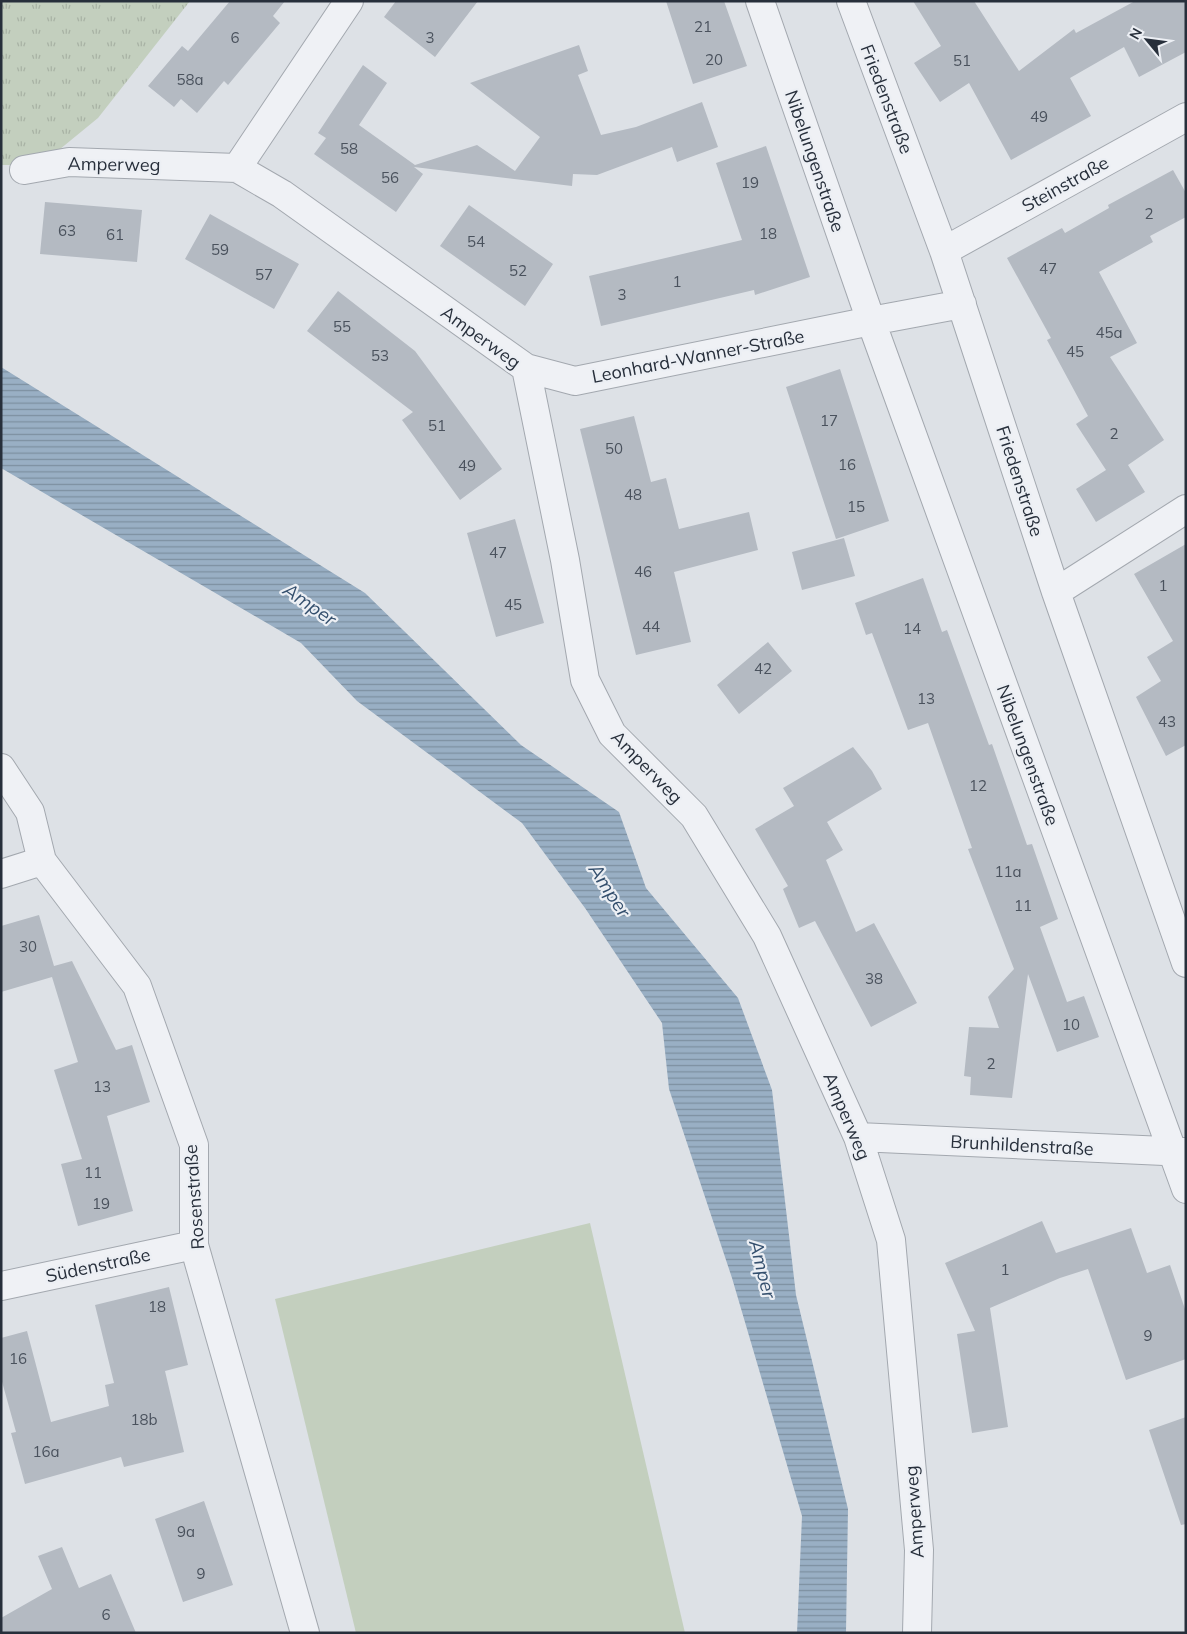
<svg xmlns="http://www.w3.org/2000/svg" width="1187" height="1634" viewBox="0 0 1187 1634" font-family="Mulish,sans-serif">
  <defs>
    <pattern id="grass-tufts" width="24" height="20" patternUnits="userSpaceOnUse" patternTransform="scale(1.25)"><rect width="24" height="20" fill="#c3cfbe"/><path d="M3 7l-1-3M5 7V3M7 7l1-3M15 17l-1-3M17 17v-4M19 17l1-3" fill="none" stroke="#a8b2a4"/></pattern>
    <pattern id="water-rules" width="6" height="5" patternUnits="userSpaceOnUse" patternTransform="scale(1.25)"><rect width="6" height="5" fill="#99afc4"/><path d="M0 2.5h6" fill="none" stroke="#7d8fa0"/></pattern>
  </defs>
  <rect width="100%" height="100%" fill="#dde1e6"/>
  <path fill="url(#grass-tufts)" d="M 1,1 L 190,1 L 98,118 L 54,154 L 12,165 L 1,165 Z"/>
  <path fill="#c3cfbe" d="M 590,1223 L 685,1633 L 356,1633 L 275,1299 Z"/>
  <path fill="url(#water-rules)" d="M 1,367 L 365,593 L 521,745 L 619,812 L 646,888 L 738,998 L 772,1090 L 796,1295 L 848,1509 L 846,1633 L 797,1633 L 802,1516 L 732,1278 L 669,1089 L 662,1023 L 585,908 L 522,823 L 357,701 L 301,643 L 1,468 Z"/>
  <path fill="#b4bac2" d="M 230,1 L 285,1 L 273,16 L 280,23 L 228,85 L 224,81 L 197,113 L 181,99 L 174,107 L 148,86 L 182,46 L 188,51 Z
    M 396,1 L 478,1 L 435,57 L 384,17 Z
    M 666,1 L 724,1 L 747,66 L 693,84 Z
    M 913,1 L 974,1 L 1019,71 L 1074,29 L 1076,33 L 1135,1 L 1186,1 L 1186,52 L 1139,77 L 1124,47 L 1070,78 L 1091,116 L 1011,160 L 969,83 L 940,102 L 914,63 L 941,46 Z
    M 579,45 L 588,71 L 578,75 L 601,135 L 636,127 L 702,102 L 718,147 L 677,162 L 672,147 L 597,175 L 573,174 L 572,186 L 414,167 L 423,174 L 396,212 L 314,154 L 326,138 L 318,133 L 363,65 L 387,83 L 359,125 L 415,165 L 477,145 L 515,171 L 540,137 L 470,83 Z
    M 766,146 L 810,277 L 755,295 L 754,290 L 601,326 L 589,276 L 742,240 L 716,163 Z
    M 1173,170 L 1186,193 L 1186,217 L 1150,236 L 1153,242 L 1099,272 L 1137,343 L 1110,357 L 1164,440 L 1128,465 L 1145,492 L 1096,522 L 1076,489 L 1106,470 L 1076,424 L 1088,416 L 1047,340 L 1051,338 L 1007,258 L 1062,228 L 1065,233 L 1109,208 L 1108,205 Z
    M 45,202 L 142,210 L 137,262 L 40,254 Z
    M 469,205 L 553,264 L 525,306 L 440,246 Z
    M 210,214 L 299,264 L 274,309 L 185,259 Z
    M 338,291 L 415,351 L 502,469 L 460,500 L 402,420 L 413,412 L 307,331 Z
    M 840,369 L 889,521 L 836,539 L 786,387 Z
    M 634,416 L 651,482 L 666,478 L 679,529 L 749,512 L 758,550 L 674,572 L 691,642 L 636,655 L 580,429 Z
    M 515,519 L 544,623 L 496,637 L 467,533 Z
    M 844,538 L 855,576 L 802,590 L 792,552 Z
    M 1186,544 L 1186,745 L 1166,756 L 1136,697 L 1161,681 L 1147,657 L 1173,641 L 1134,574 Z
    M 923,578 L 942,632 L 947,630 L 989,745 L 992,744 L 1027,845 L 1032,844 L 1058,919 L 1040,927 L 1067,1002 L 1084,996 L 1099,1037 L 1057,1052 L 1028,974 L 1012,1098 L 970,1095 L 971,1077 L 964,1076 L 969,1027 L 999,1028 L 988,997 L 1014,969 L 968,849 L 972,848 L 928,723 L 908,730 L 872,633 L 866,635 L 855,603 Z
    M 768,642 L 792,671 L 739,714 L 717,685 Z
    M 853,747 L 872,771 L 882,789 L 827,822 L 843,850 L 826,860 L 856,932 L 874,923 L 917,1003 L 871,1027 L 815,921 L 799,928 L 783,889 L 788,886 L 755,829 L 794,806 L 783,788 Z
    M 39,915 L 54,966 L 72,961 L 116,1050 L 132,1045 L 150,1102 L 107,1116 L 133,1211 L 78,1226 L 61,1164 L 82,1159 L 54,1070 L 78,1062 L 52,977 L 1,992 L 1,926 Z
    M 1042,1221 L 1056,1253 L 1131,1228 L 1147,1273 L 1170,1265 L 1186,1312 L 1186,1359 L 1126,1380 L 1088,1269 L 1060,1278 L 990,1308 L 1008,1427 L 972,1433 L 957,1334 L 975,1331 L 945,1263 Z
    M 169,1287 L 188,1365 L 165,1371 L 184,1452 L 124,1467 L 121,1457 L 25,1484 L 11,1433 L 16,1432 L 1,1378 L 1,1338 L 27,1331 L 51,1422 L 109,1406 L 105,1385 L 114,1383 L 95,1305 Z
    M 1186,1417 L 1186,1524 L 1181,1525 L 1149,1430 Z
    M 204,1501 L 233,1585 L 183,1602 L 155,1519 Z
    M 62,1547 L 79,1588 L 111,1574 L 136,1633 L 1,1633 L 1,1618 L 52,1589 L 38,1556 Z"/>
  <g fill="none" stroke-linecap="round" stroke-linejoin="round">
    <g stroke="#a3a8af" stroke-width="30">
      <path id="minor" d="M 760,1 L 871,321 L 1186,1189
        M 851,1 L 944,251 L 1056,592 L 1186,963
        M 237,168 L 349,1
        M 24,170 L 69,162 L 237,168 L 282,194 L 526,368 L 565,560 L 585,680 L 612,734 L 694,816 L 767,936 L 858,1137 L 891,1240 L 919,1550 L 917,1633
        M 944,251 L 1186,117
        M 526,368 L 575,381 L 871,321 L 962,304
        M 1056,592 L 1186,509
        M 1,768 L 30,812 L 42,861 L 137,986 L 194,1145 L 194,1245 L 305,1633
        M 1,874 L 42,861
        M 858,1137 L 1186,1152
        M 1,1286 L 194,1245"/>
    </g>
    <use href="#minor" stroke="#eff1f5" stroke-width="28"/>
  </g>
  <g text-anchor="middle" dominant-baseline="central" stroke-width="4.5" stroke-linejoin="round" paint-order="stroke">
    <g font-size="15" fill="#4a525d">
      <text x="703" y="26">21</text>
      <text x="235" y="37">6</text>
      <text x="430" y="37">3</text>
      <text x="714" y="59">20</text>
      <text x="962" y="60">51</text>
      <text x="190" y="79">58a</text>
      <text x="1039" y="116">49</text>
      <text x="349" y="148">58</text>
      <text x="390" y="177">56</text>
      <text x="750" y="182">19</text>
      <text x="1149" y="213">2</text>
      <text x="67" y="230">63</text>
      <text x="768" y="233">18</text>
      <text x="115" y="234">61</text>
      <text x="476" y="241">54</text>
      <text x="220" y="249">59</text>
      <text x="1048" y="268">47</text>
      <text x="518" y="270">52</text>
      <text x="264" y="274">57</text>
      <text x="677" y="281">1</text>
      <text x="622" y="294">3</text>
      <text x="342" y="326">55</text>
      <text x="1109" y="332">45a</text>
      <text x="1075" y="351">45</text>
      <text x="380" y="355">53</text>
      <text x="829" y="420">17</text>
      <text x="437" y="425">51</text>
      <text x="1114" y="433">2</text>
      <text x="614" y="448">50</text>
      <text x="847" y="464">16</text>
      <text x="467" y="465">49</text>
      <text x="633" y="494">48</text>
      <text x="856" y="506">15</text>
      <text x="498" y="552">47</text>
      <text x="643" y="571">46</text>
      <text x="1163" y="585">1</text>
      <text x="513" y="604">45</text>
      <text x="651" y="626">44</text>
      <text x="912" y="628">14</text>
      <text x="763" y="668">42</text>
      <text x="926" y="698">13</text>
      <text x="1167" y="721">43</text>
      <text x="978" y="785">12</text>
      <text x="1008" y="871">11a</text>
      <text x="1023" y="905">11</text>
      <text x="28" y="946">30</text>
      <text x="874" y="978">38</text>
      <text x="1071" y="1024">10</text>
      <text x="991" y="1063">2</text>
      <text x="102" y="1086">13</text>
      <text x="93" y="1172">11</text>
      <text x="101" y="1203">19</text>
      <text x="1005" y="1269">1</text>
      <text x="157" y="1306">18</text>
      <text x="1148" y="1335">9</text>
      <text x="18" y="1358">16</text>
      <text x="144" y="1419">18b</text>
      <text x="46" y="1451">16a</text>
      <text x="186" y="1531">9a</text>
      <text x="201" y="1573">9</text>
      <text x="106" y="1614">6</text>
    </g>
    <g font-size="18" fill="#272f3b" stroke="#eceff4">
      <text transform="translate(887 99) rotate(69)">Friedenstraße</text>
      <text transform="translate(815 161) rotate(71)">Nibelungenstraße</text>
      <text transform="translate(114 164) rotate(1)">Amperweg</text>
      <text transform="translate(1065 184) rotate(-29)">Steinstraße</text>
      <text transform="translate(481 337) rotate(36)">Amperweg</text>
      <text transform="translate(698 356) rotate(-11)">Leonhard-Wanner-Straße</text>
      <text transform="translate(1020 481) rotate(72)">Friedenstraße</text>
      <text transform="translate(1028 755) rotate(70)">Nibelungenstraße</text>
      <text transform="translate(647 767) rotate(46)">Amperweg</text>
      <text transform="translate(847 1116) rotate(67)">Amperweg</text>
      <text transform="translate(1022 1145) rotate(3)">Brunhildenstraße</text>
      <text transform="translate(194 1197) rotate(-94)">Rosenstraße</text>
      <text transform="translate(98 1265) rotate(-12)">Südenstraße</text>
      <text transform="translate(914 1512) rotate(-94)">Amperweg</text>
    </g>
    <g font-size="19" font-style="italic" fill="#344f6d" stroke="#eceff4">
      <text transform="translate(310 604) rotate(35)">Amper</text>
      <text transform="translate(610 890) rotate(57)">Amper</text>
      <text transform="translate(763 1269) rotate(76)">Amper</text>
    </g>
  </g>
  <rect width="1187" height="1634" fill="none" stroke="#272f3b" stroke-width="5"/>
  <g transform="translate(1147 40) rotate(299)" stroke="#eceff4" stroke-width="4" paint-order="stroke">
  <path d="M0-4L9 19L0 12L-9 19Z" fill="#272f3b"/>
  <text y="-8" font-size="14" font-weight="bold" text-anchor="middle" fill="#272f3b">N</text>
  </g>
</svg>
